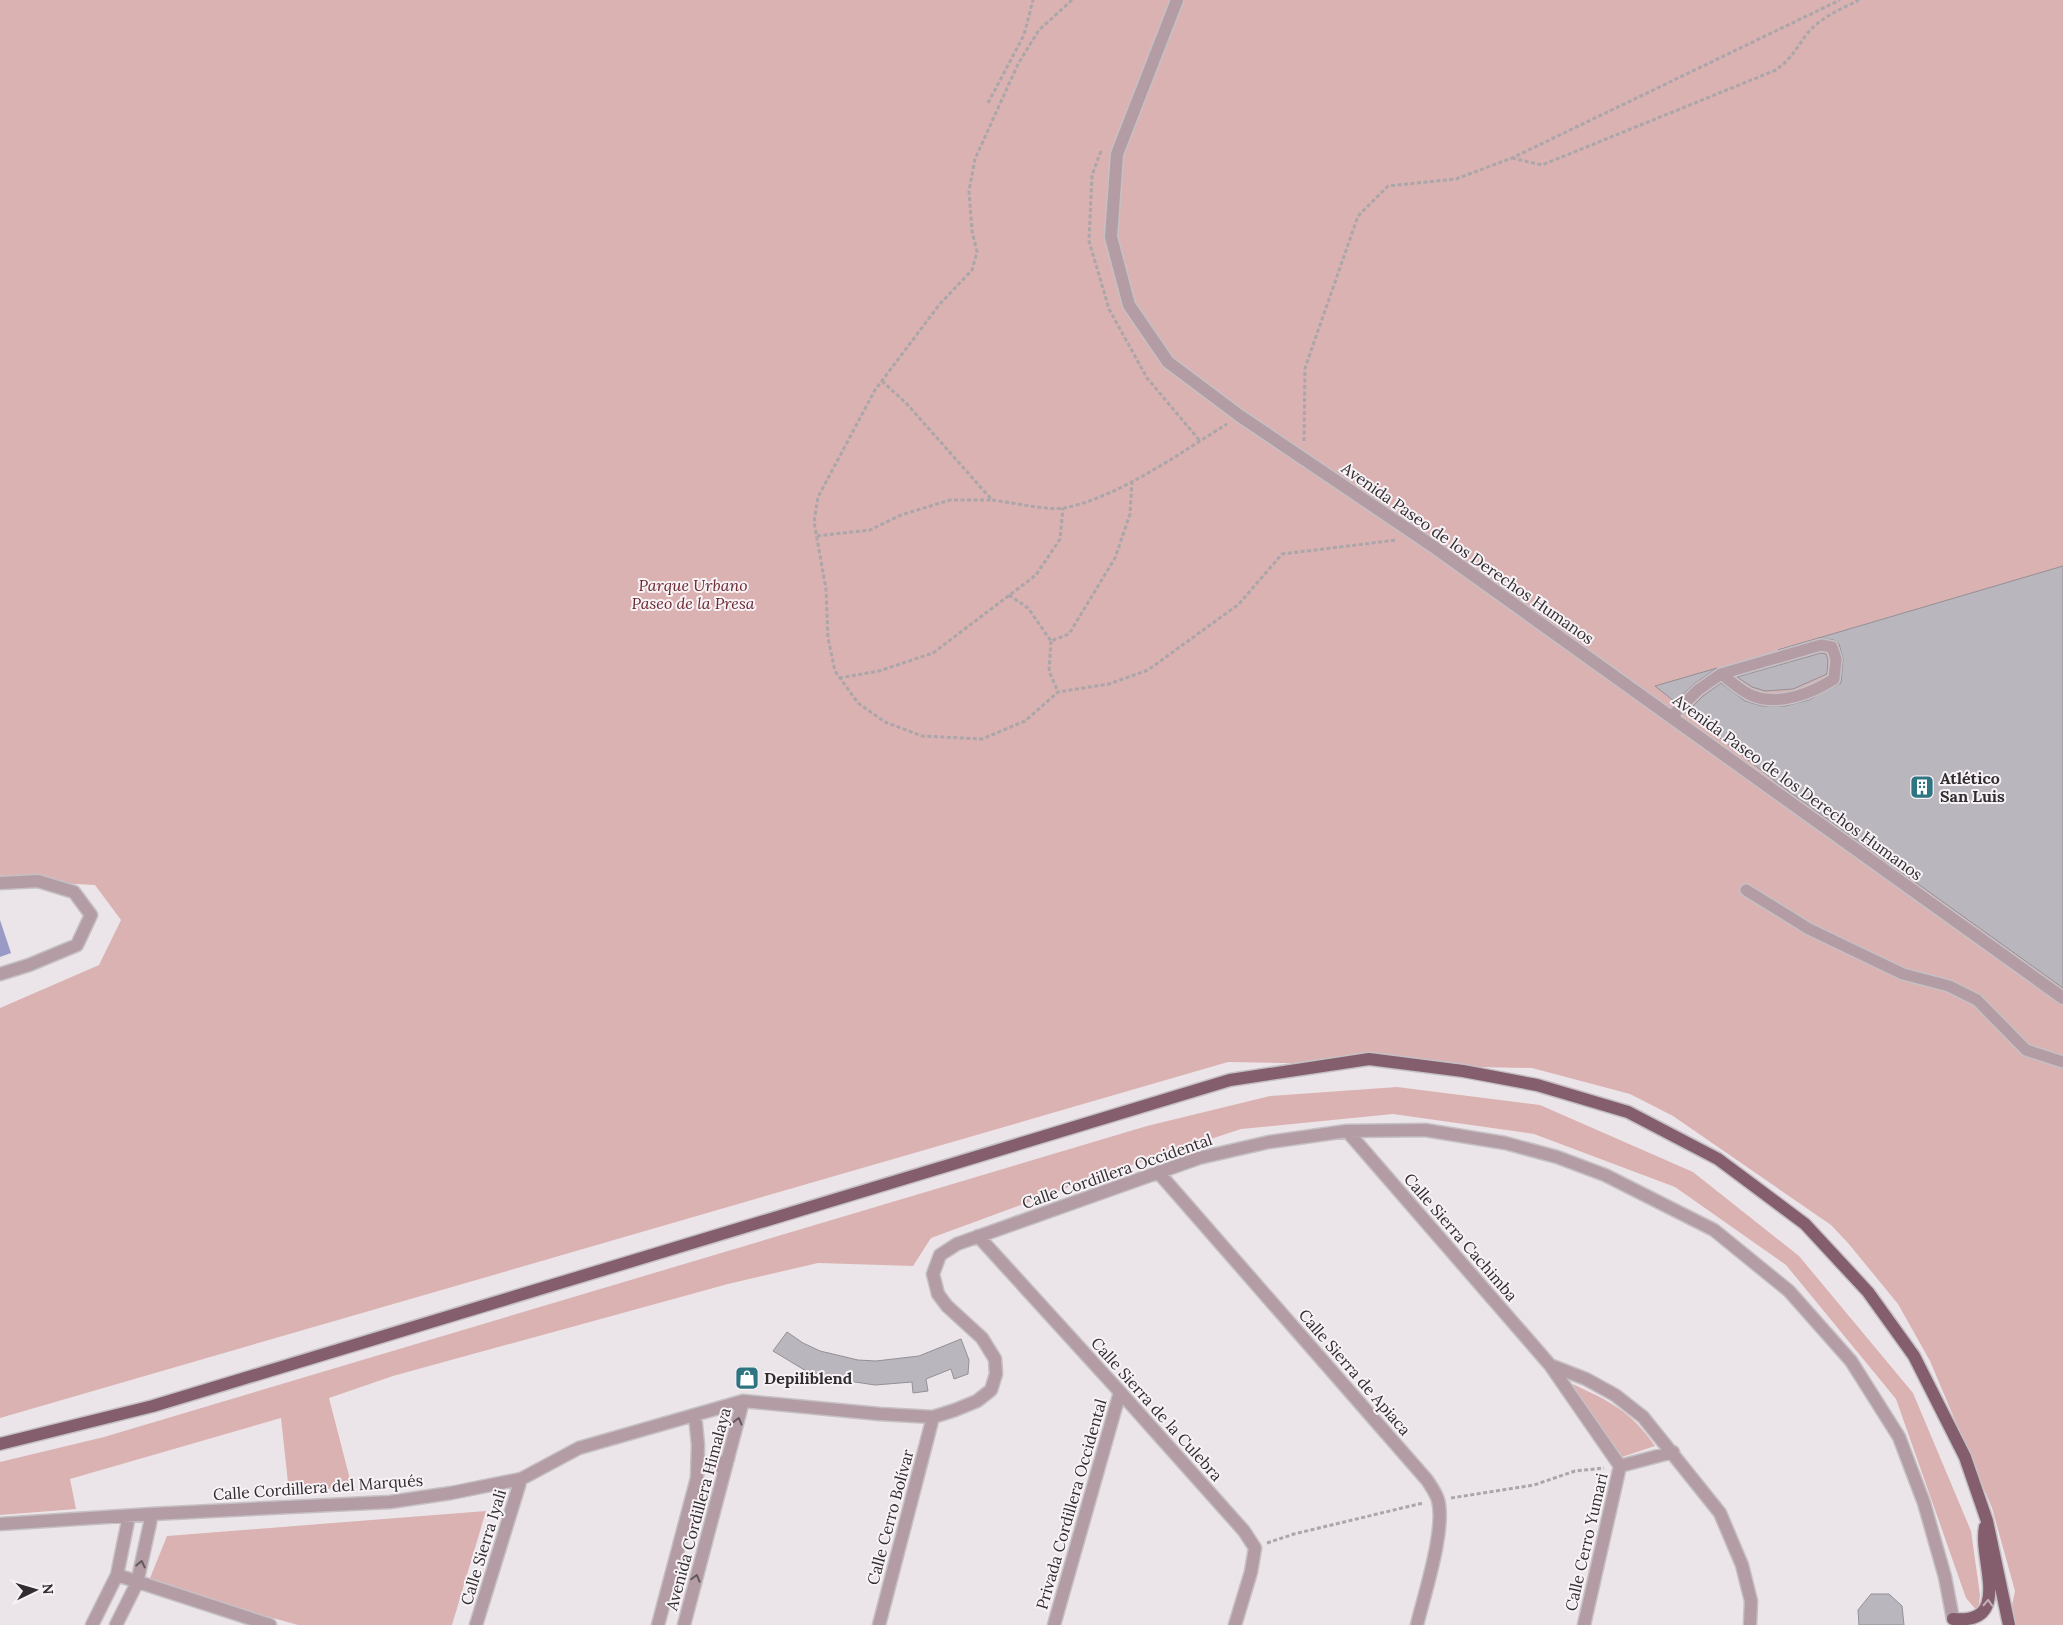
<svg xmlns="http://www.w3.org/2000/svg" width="2063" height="1625" viewBox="0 0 2063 1625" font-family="Lora,serif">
  <rect width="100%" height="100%" fill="#ebe5ea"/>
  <path fill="#dbb2b2" d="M 0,0 L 2063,0 L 2063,1625 L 2008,1625 L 2015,1591 L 1992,1508 L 1975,1468 L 1930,1361 L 1898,1304 L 1848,1243 L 1831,1225 L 1673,1116 L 1630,1094 L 1532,1068 L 1228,1062 L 0,1418 L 0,1008 L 99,965 L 121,920 L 95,885 L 0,880 Z
    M 1397,1087 L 1540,1105 L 1693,1172 L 1799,1256 L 1913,1393 L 1971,1531 L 1980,1595 L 1978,1612 L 1966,1598 L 1896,1399 L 1786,1265 L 1675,1187 L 1534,1134 L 1393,1114 L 1241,1129 L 1099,1176 L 931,1238 L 913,1266 L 818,1263 L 728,1284 L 393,1376 L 329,1398 L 352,1487 L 289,1492 L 281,1418 L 70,1479 L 76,1509 L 0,1515 L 0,1462 L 104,1437 L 1147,1126 L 1270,1096 Z
    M 1570,1383 C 1608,1400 1631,1411 1655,1446 L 1622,1457 Z
    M 486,1511 L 452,1625 L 298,1625 L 148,1583 L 167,1536 Z"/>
  <path fill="#999ac5" d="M 0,920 L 11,953 L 0,957 Z"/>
  <path fill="#b9b6bd" stroke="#929096" d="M 2063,566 L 2063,988 L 1780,785 L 1687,712 L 1703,696 L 1721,683 L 1745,701 L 1762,706 L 1785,706 L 1809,700 L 1841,683 L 1843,659 L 1839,644 L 1834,640 L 1819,638 L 1778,650 Z
    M 1821,653 L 1826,654 L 1828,660 L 1827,674 L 1793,689 L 1765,691 L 1752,687 L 1737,677 Z
    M 1717,668 L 1694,684 L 1675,702 L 1655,686 Z
    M 787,1332 L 803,1343 L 820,1351 L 858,1360 L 876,1361 L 919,1356 L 961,1339 L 969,1360 L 968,1374 L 954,1379 L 951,1369 L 926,1379 L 928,1391 L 913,1393 L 912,1382 L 875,1385 L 822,1377 L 821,1380 L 773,1351 Z
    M 1871,1594 L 1889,1594 L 1902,1606 L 1904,1625 L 1859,1625 L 1858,1610 Z"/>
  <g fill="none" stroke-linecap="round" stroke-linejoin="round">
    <g stroke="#c5c0c4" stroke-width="14">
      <path id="service" d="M 1672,716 L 1698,690 L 1721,674 L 1821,645 L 1832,647 L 1836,659 L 1834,679 C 1812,693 1780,706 1753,696 C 1742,692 1731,681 1721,674
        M 1746,890 L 1809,929 L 1903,974 L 1949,986 L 1977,1000 L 2026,1050 L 2063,1062"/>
    </g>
    <g stroke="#c5c0c4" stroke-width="15">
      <path id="minor" d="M 1177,0 L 1117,154 L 1111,237 L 1129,305 L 1168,362 L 1240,416 L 1434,547 L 2063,998
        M 0,883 L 38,881 L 74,892 L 91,915 L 77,945 L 29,965 L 0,974
        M 1347,1131 L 1550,1365 L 1620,1466
        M 1158,1172 L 1427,1480 C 1431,1486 1436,1493 1438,1500 C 1446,1529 1424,1595 1417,1625
        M 978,1236 L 1120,1392 L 1244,1531 L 1255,1548 L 1251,1572 L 1235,1625
        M 1550,1365 L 1586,1379 L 1615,1395 L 1643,1417 L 1720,1513 L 1742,1565 L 1751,1601 L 1750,1625
        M 698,1460 C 710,1470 715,1469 728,1459
        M 1620,1466 L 1673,1452
        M 0,1524 L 152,1514 L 390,1502 L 451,1493 L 521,1479 L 579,1448 L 743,1401 L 880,1414 L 933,1417 L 955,1410 L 977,1401 L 991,1390 L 996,1374 L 995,1359 L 982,1338 L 947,1306 L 938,1294 L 933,1274 L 940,1255 L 957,1244 L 1199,1158 L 1269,1142 L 1347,1131 L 1425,1130 L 1505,1143 L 1557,1157 L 1605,1175 L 1714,1230 L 1789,1291 L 1851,1361 L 1899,1437 L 1924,1503 L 1945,1577 L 1953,1619
        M 117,1575 L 270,1625
        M 92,1625 L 117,1575 L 129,1516
        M 116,1625 L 137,1583 L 152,1514
        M 476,1625 L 521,1479
        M 658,1625 L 697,1478 L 698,1445 L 695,1415
        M 684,1625 L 743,1401
        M 879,1625 L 933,1417
        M 1054,1625 L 1120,1392
        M 1584,1625 L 1620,1466"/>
    </g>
    <g stroke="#c5c0c4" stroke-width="15">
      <path id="primary" d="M 0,1444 L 153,1406 L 1230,1080 L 1369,1059 L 1463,1071 L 1537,1085 L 1628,1112 L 1718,1159 L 1805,1224 L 1868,1292 L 1914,1356 L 1965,1457 L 1987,1521 L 2009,1625
        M 1953,1619 C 2014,1625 1978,1560 1985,1527"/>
    </g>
    <path stroke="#aaa6a9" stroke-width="3" stroke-dasharray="4 2.5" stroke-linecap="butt" d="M 1072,0 L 1039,30 L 1018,64 L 975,159 L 969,191 L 972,231 L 977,252 L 972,270 L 939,305 L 875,390 L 818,497 L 814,522 L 826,589 L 828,638 L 835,671 L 858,703 L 885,722 L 922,736 L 982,739 L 1025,721 L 1058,692 L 1109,684 L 1148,670 L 1239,604 L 1282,554 L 1397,540
      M 988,103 L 1024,35 L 1033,0
      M 1101,151 L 1092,175 L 1089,241 L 1109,309 L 1147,378 L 1200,441
      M 1512,158 L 1542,165 L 1776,70 C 1794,56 1794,51 1807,34 C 1819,18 1841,9 1859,0
      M 882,381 L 906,403 L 992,500 C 1010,502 1049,511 1064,508 C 1119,497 1180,453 1227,424
      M 1304,441 L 1305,368 L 1358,216 L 1388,186 L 1456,179 L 1512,158 L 1840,0
      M 817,536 L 870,530 L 901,515 L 950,500 L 992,500
      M 1009,595 L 1028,608 L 1051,641 L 1069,634 L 1115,558 L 1130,514 L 1132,481
      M 1051,641 L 1049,671 L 1058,692
      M 839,678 L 879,671 L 933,653 L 1036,575 L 1060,539 L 1063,508
      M 1451,1498 L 1534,1485 L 1575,1471 L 1604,1468
      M 1267,1543 L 1294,1534 L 1423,1503"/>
    <use href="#service" stroke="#b39ca4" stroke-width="11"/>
    <use href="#minor" stroke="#b39ca4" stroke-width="12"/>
    <use href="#primary" stroke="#845e6d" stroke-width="12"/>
  </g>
  <defs><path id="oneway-chevron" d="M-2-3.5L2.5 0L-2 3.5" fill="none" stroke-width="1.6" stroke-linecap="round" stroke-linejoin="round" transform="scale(1.25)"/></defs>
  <g stroke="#64595d">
    <use href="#oneway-chevron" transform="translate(738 1421) rotate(-75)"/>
    <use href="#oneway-chevron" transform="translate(141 1564) rotate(-78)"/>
    <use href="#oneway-chevron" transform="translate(696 1578) rotate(-75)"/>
  </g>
  <use stroke="#c4afb9" href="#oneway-chevron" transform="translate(1988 1603) rotate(-87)"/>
  <defs>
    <g id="building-square" transform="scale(1.25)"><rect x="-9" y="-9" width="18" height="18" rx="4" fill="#2e7481" stroke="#f8f2f7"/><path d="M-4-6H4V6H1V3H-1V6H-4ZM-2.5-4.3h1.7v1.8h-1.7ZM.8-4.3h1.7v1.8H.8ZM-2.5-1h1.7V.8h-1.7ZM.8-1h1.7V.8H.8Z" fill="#fff"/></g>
    <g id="shop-square" transform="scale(1.25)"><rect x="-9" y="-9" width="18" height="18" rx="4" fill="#2e7481" stroke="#f8f2f7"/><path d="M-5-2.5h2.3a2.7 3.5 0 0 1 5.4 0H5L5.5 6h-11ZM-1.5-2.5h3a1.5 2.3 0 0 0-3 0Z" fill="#fff"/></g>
  </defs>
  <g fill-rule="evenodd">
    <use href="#building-square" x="1922" y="787"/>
    <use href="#shop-square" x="747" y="1378"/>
  </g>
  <g text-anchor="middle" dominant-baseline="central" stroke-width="4" stroke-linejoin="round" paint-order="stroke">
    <g font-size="16" fill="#2f2d2e" stroke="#f8f2f7">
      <text transform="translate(1468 553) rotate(35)">Avenida Paseo de los Derechos Humanos</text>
      <text transform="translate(1798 787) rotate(36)">Avenida Paseo de los Derechos Humanos</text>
      <text transform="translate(1117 1171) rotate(-19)">Calle Cordillera Occidental</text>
      <text transform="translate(1461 1237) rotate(49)">Calle Sierra Cachimba</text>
      <text transform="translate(1355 1372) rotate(49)">Calle Sierra de Apiaca</text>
      <text transform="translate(1157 1409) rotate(48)">Calle Sierra de la Culebra</text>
      <text transform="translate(318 1487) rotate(-4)">Calle Cordillera del Marqués</text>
      <text transform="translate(1071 1504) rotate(-74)">Privada Cordillera Occidental</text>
      <text transform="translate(698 1509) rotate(-75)">Avenida Cordillera Himalaya</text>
      <text transform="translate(890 1517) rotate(-75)">Calle Cerro Bolívar</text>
      <text transform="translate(1586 1542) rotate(-77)">Calle Cerro Yumari</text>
      <text transform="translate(483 1547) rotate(-73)">Calle Sierra Iyali</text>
    </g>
    <g font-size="16" font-style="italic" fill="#68272c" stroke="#f8f2f7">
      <text x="693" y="585">Parque Urbano<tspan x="693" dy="18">Paseo de la Presa</tspan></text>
    </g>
    <g font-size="16" font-weight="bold" fill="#2f2d2e" stroke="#f8f2f7" text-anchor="start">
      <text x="1940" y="778">Atlético<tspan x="1940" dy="18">San Luis</tspan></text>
      <text x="764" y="1378">Depiliblend</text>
    </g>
  </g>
  <g transform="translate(35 1590) rotate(85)" stroke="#f8f2f7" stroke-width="4" paint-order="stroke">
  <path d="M0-4L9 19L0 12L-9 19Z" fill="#2f2d2e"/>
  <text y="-8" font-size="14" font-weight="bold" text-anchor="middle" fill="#2f2d2e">N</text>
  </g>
</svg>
